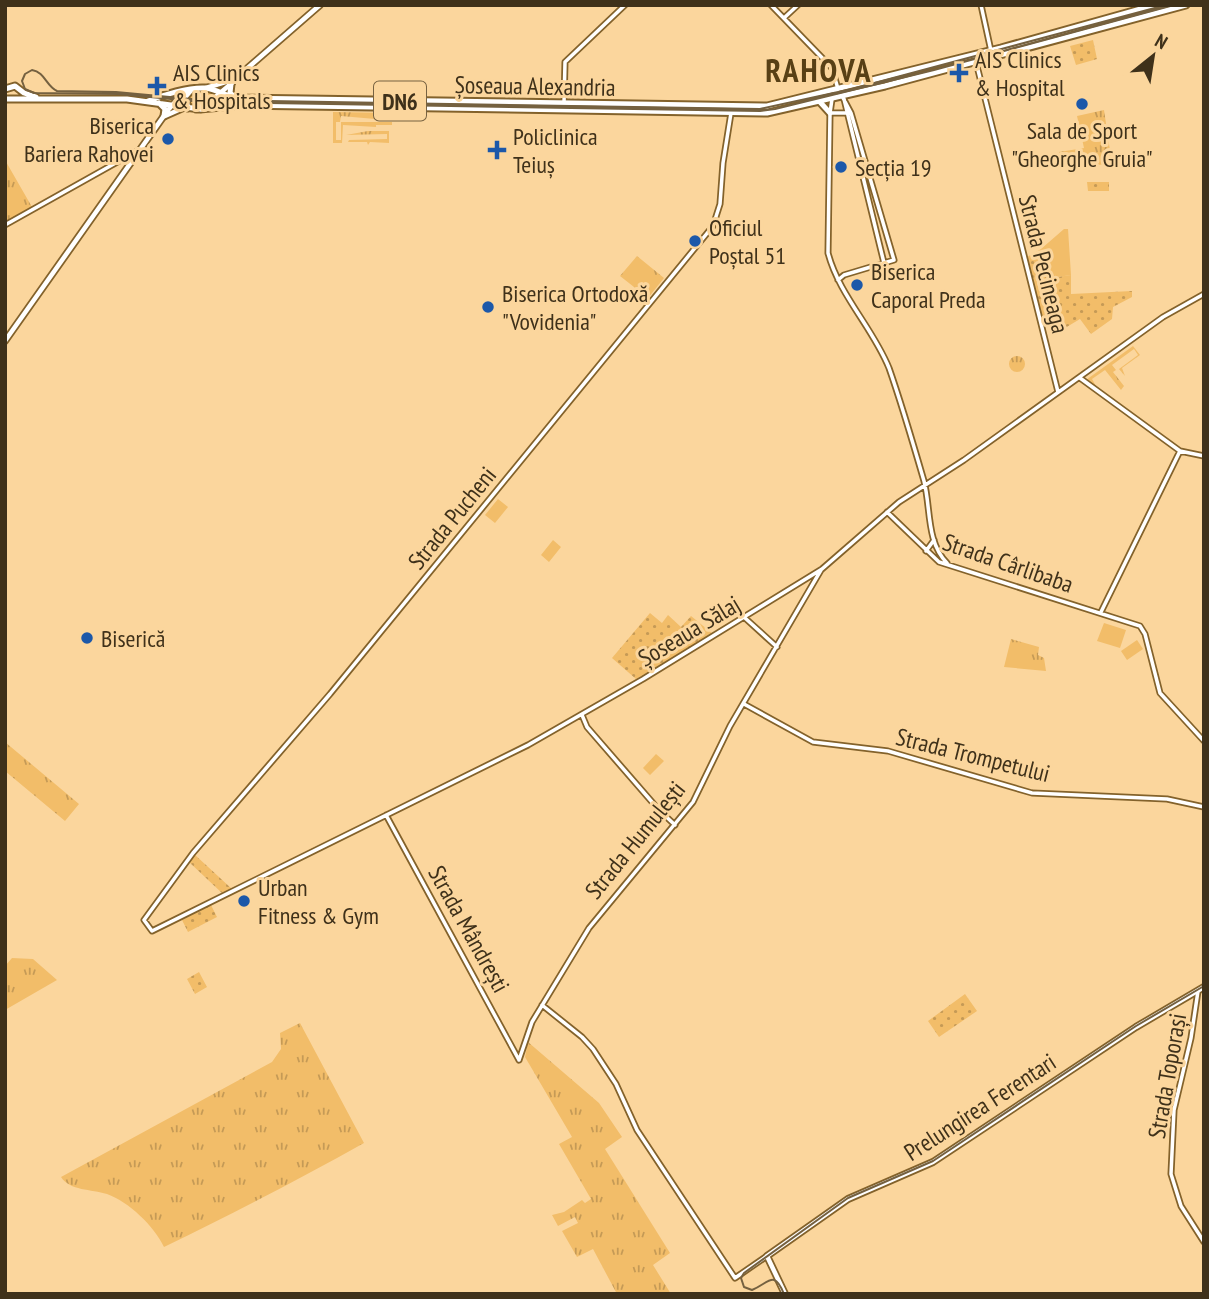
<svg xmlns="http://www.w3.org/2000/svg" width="1209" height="1299" viewBox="0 0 1209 1299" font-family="'PT Sans Narrow',sans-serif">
  <defs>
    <pattern id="grass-tufts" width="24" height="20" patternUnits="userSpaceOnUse" patternTransform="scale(1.75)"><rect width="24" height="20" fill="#f2bd69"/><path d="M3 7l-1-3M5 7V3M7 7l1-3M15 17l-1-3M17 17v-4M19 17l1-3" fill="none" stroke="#c59a56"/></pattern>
    <pattern id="park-dots" width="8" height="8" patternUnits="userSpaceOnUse" patternTransform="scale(1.75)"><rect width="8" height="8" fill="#f2bd69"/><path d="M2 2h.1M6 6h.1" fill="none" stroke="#c59a56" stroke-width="1.8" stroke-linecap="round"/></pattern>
  </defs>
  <rect width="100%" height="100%" fill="#fbd69d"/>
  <path fill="url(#grass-tufts)" d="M 235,79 L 221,94 L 224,96 L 220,101 L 202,100 L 219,102 L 218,108 L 172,105 L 176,99 L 184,100 L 177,98 L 195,90 Z
    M 1104,110 L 1112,164 L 1063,167 L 1059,152 L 1084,148 L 1077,116 Z
    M 333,112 L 392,113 L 392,117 L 376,117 L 375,119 L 341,116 L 340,122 L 336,122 L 336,140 L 341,140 L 341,122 L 392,122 L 392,125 L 376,125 L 376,127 L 343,125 L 342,143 L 333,143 Z
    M 368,131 L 389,131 L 389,143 L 370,142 L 368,145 L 367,142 L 348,142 L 349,140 L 387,139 L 387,134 L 346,135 Z
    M 5,160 L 32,207 L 5,222 Z
    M 637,256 L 664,278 L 648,298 L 620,276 Z
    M 1133,346 L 1140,355 L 1122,368 L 1125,376 L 1119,369 L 1138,355 L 1134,349 L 1112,365 L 1116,370 L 1113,372 L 1124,386 L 1121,390 L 1105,370 L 1092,379 L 1096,386 L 1094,389 L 1086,380 Z
    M1009 364a8 8 0 1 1 16 0a8 8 0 1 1-16 0Z
    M 1011,639 L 1039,647 L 1038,655 L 1044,658 L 1046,671 L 1004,667 Z
    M 5,742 L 79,804 L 65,821 L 5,771 Z
    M 12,958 L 33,959 L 57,980 L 5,1010 L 5,966 Z
    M 300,1023 L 364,1143 C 298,1180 232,1214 164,1247 C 154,1226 129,1202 107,1194 C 91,1189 70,1191 61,1177 L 272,1062 L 281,1049 L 280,1033 Z
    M 528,1042 L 599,1103 L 622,1137 L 605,1149 L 670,1253 L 653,1265 L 671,1294 L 617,1294 L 593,1249 L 577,1257 L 562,1231 L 578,1223 L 575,1217 L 558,1226 L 552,1215 L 564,1212 L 582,1200 L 585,1203 L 591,1199 L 559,1144 L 572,1137 L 525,1057 Z"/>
  <path fill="url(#park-dots)" d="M 1093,40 L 1097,59 L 1076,65 L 1070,46 Z
    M 1087,182 L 1109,182 L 1109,191 L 1088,191 Z
    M 1041,249 L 1050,278 L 1071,275 L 1071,294 L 1132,291 L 1132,297 L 1113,307 L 1112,319 L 1091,334 L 1080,319 L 1060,331 L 1054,318 L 1043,320 L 1027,257 Z
    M 650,613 L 662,623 L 668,615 L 681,627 L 691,616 L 713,634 L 636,679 L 612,658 Z
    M 194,854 L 232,889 L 223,894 L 189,862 Z
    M 211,905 L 217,917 L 188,932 L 182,920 Z
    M 199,972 L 207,987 L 195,994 L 187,979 Z
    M 965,994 L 977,1011 L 939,1037 L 928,1021 Z"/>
  <path fill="#f2bd69" d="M 1064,229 L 1068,229 L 1071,275 L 1050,278 L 1041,249 Z
    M 498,499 L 508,507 L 495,523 L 485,515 Z
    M 553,540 L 561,547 L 549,562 L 541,555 Z
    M 1104,623 L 1126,630 L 1120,648 L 1097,641 Z
    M 691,625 L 699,637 L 680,649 L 672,636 Z
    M 1137,640 L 1143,649 L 1127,660 L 1121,651 Z
    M 656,754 L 664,761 L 650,775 L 643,768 Z"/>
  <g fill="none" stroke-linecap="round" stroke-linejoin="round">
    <g stroke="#83622b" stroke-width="7">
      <path id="tertiary" d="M 771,5 L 832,68 L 838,89
        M 981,5 L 991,51
        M 784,18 L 798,5
        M 976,62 L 1058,392
        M 838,89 L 832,99 L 830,113 L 828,253 C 839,295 873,328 889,368 C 902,405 913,443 924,481 C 931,508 926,542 947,563
        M 844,99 L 884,263
        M 564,103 L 565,62 L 625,5
        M 731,113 L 723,163 L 720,204 L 713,226 L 330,694 L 193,853 L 144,920 L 152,931 L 528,745 L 643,679 L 822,569 L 899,502 L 964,460 L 1163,317 L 1204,294
        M 830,113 L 846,113
        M 5,225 L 137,151 L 141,151
        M 838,280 L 844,275 L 894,260 L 851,113 L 842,96
        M 1080,378 L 1180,451 L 1204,456
        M 887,512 L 939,562 L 1140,626 L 1145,634 L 1160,693 L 1204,741
        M 926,551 L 934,540
        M 1101,612 L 1180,451
        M 745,618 L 777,647
        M 744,704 L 813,742 L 888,751 L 1032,793 L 1167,799 L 1204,807
        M 582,715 L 587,727 L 659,810 L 675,825
        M 386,815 L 519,1060
        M 1198,991 L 1191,1038 L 1174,1110 L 1171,1174 L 1181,1206 L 1204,1242
        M 542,1005 L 582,1037 L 593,1049 L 616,1084 L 637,1130 L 735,1278 L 767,1256
        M 519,1060 L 532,1022 L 589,928 L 693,802 L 730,726 L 821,570"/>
    </g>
    <g stroke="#83622b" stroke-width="8">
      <path id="secondary" d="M 206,88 L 235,79 L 320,5
        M 201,109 L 232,83
        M 165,116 L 183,108
        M 5,341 L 168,110 L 185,91
        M 785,1294 L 767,1256 L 848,1199 L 933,1162 L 1136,1027 L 1204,987"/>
    </g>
    <g stroke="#83622b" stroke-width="9">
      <path id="primary" d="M 231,84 L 230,93 L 236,98
        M 5,89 L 15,86 L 24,93 L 36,97
        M 195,90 L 202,99 L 201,104 L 196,109
        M 5,99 L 127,99 L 200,109 L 242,105 L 767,113 L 885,86 L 1186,5
        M 148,101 C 163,95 189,87 205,88 C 217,89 227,97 239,98 L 767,106 L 1001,48 L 1155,5
        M 820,102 L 830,113
        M 159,103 L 165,109 L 164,116
        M 188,108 L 185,97 L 191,90"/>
    </g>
    <use href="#tertiary" stroke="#fff" stroke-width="3.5"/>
    <use href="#secondary" stroke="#fff" stroke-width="4.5"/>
    <use href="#primary" stroke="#fff" stroke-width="5"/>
    <path stroke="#756140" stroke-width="2" d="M 1166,5 L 852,89 L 760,109 L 202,100 L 116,92 L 57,91 C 46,86 45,72 32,70 L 25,74 L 22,81 L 25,89 L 34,93 L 119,94 L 202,102 L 760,111 L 775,109 L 934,70 L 1174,5
      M 784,1294 C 774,1269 769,1283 752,1290 L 744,1287 L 741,1278 L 744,1273 L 848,1198 L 933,1161 L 1136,1026 L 1204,986"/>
  </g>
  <g fill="#1c58a9" stroke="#fbd69d" stroke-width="2.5">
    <path d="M955.5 62.5h7v7h7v7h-7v7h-7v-7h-7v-7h7z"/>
    <path d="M153.5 75.5h7v7h7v7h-7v7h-7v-7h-7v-7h7z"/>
    <circle cx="1082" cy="104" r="7"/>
    <circle cx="168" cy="139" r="7"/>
    <path d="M493.5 139.5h7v7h7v7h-7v7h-7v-7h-7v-7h7z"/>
    <circle cx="841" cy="167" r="7"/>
    <circle cx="695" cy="241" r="7"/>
    <circle cx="857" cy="285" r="7"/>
    <circle cx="488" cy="307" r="7"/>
    <circle cx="87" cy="638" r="7"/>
    <circle cx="244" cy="901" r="7"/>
  </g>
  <g text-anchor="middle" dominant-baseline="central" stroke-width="6" stroke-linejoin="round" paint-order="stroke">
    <rect fill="#fbd69d" stroke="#776241" stroke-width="2" x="374" y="81.5" width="52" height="39" rx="5"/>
    <g font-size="23" font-weight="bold" fill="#3f311a">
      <text x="400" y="101">DN6</text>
    </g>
    <g font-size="24" fill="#3f311a" stroke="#fbd69d" text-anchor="start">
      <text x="975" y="59">AIS Clinics<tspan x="975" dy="28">&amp; Hospital</tspan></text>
      <text x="173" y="72">AIS Clinics<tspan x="173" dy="28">&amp; Hospitals</tspan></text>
      <text x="154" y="125" text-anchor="end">Biserica<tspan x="154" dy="28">Bariera Rahovei</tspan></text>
      <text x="1082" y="130" text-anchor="middle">Sala de Sport<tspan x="1082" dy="28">"Gheorghe Gruia"</tspan></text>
      <text x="513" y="136">Policlinica<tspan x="513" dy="28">Teiuș</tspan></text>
      <text x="855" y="167">Secția 19</text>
      <text x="709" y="227">Oficiul<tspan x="709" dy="28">Poștal 51</tspan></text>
      <text x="871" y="271">Biserica<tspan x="871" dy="28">Caporal Preda</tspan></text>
      <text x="502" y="293">Biserica Ortodoxă<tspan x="502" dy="28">"Vovidenia"</tspan></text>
      <text x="101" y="638">Biserică</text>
      <text x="258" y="887">Urban<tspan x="258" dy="28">Fitness &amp; Gym</tspan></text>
    </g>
    <g font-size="24" fill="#3f311a" stroke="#fbd69d">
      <text transform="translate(535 86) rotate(1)">Șoseaua Alexandria</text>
      <text transform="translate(1044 264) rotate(76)">Strada Pecineaga</text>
      <text transform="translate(452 518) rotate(-51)">Strada Pucheni</text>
      <text transform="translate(1008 563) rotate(19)">Strada Cârlibaba</text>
      <text transform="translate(689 631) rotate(-31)">Șoseaua Sălaj</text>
      <text transform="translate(973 755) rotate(14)">Strada Trompetului</text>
      <text transform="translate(635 840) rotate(-51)">Strada Humulești</text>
      <text transform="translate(469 929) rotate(61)">Strada Mândrești</text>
      <text transform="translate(1167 1076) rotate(-80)">Strada Toporași</text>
      <text transform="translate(980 1107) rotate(-33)">Prelungirea Ferentari</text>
    </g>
    <g font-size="32" font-weight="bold" letter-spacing="2" fill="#584015" stroke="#fbd69d">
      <text x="819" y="70">RAHOVA</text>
    </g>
  </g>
  <rect width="1209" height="1299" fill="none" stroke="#3f311a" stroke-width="14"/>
  <g transform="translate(1153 56) rotate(30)" stroke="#fbd69d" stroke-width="5" paint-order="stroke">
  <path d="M0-5L12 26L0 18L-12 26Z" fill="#3f311a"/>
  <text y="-10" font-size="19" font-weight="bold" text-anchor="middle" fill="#3f311a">N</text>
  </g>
</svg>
